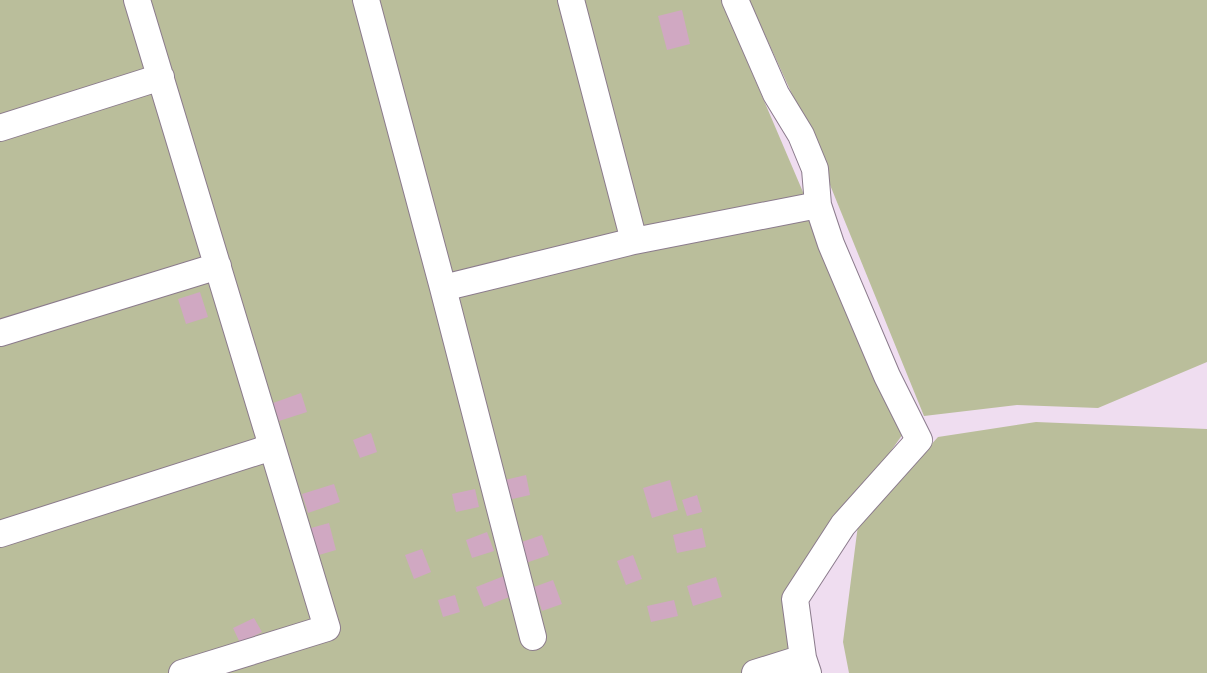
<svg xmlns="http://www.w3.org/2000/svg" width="1207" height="673" viewBox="0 0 1207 673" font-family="'Roboto Condensed',sans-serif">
  <rect width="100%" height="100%" fill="#efddf0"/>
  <path fill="#babe9b" d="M 0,0 L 721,0 L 905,431 L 790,594 L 814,673 L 0,673 Z
    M 749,0 L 1207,0 L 1207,362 L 1098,408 L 1017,405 L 924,416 L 802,116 Z
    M 1036,422 L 1207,429 L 1207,673 L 849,673 L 843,642 L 858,525 L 938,437 Z"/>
  <path fill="#d0a8c2" d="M 682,10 L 690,44 L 667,50 L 658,16 Z
    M 200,292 L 208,317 L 186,324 L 178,299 Z
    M 301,393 L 307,412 L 279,421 L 273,403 Z
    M 371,433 L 377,452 L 360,458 L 353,440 Z
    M 526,475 L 530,495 L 504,501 L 500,481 Z
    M 670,480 L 678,510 L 652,518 L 643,488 Z
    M 334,484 L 340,502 L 308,513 L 302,494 Z
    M 475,489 L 479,507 L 456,512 L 452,494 Z
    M 697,495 L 702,512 L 687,516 L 682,500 Z
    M 329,523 L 336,550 L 319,555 L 311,528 Z
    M 702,528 L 706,547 L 677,553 L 673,535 Z
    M 487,532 L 494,551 L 472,558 L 466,540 Z
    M 542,535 L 549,555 L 523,564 L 516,544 Z
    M 422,549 L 431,572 L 414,579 L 405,555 Z
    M 633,555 L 642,579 L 626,585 L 617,561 Z
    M 504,576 L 512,596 L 484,607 L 476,587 Z
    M 716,577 L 722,597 L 693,606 L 687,586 Z
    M 553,580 L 562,604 L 542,611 L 534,587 Z
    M 455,595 L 460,612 L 443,617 L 438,600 Z
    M 674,600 L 678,616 L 651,622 L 647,606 Z
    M 254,618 L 262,632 L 240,643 L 233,628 Z"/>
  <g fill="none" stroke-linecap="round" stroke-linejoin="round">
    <g stroke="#8b7b8c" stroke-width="28">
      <path id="minor" d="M 137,0 L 327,628 L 182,673
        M 366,0 L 443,288 L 533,637
        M 571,0 L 634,241
        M 735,0 L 776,94 L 801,135 L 815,169 L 818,205 L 831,244 L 887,376 L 919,440 L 843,525 L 795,599 L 803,658 L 808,673
        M 0,128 L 161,77
        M 443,288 L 634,241 L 818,205
        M 0,333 L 218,266
        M 0,534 L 272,447
        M 755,673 L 803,658"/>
    </g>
    <use href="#minor" stroke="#fff" stroke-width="26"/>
  </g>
</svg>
